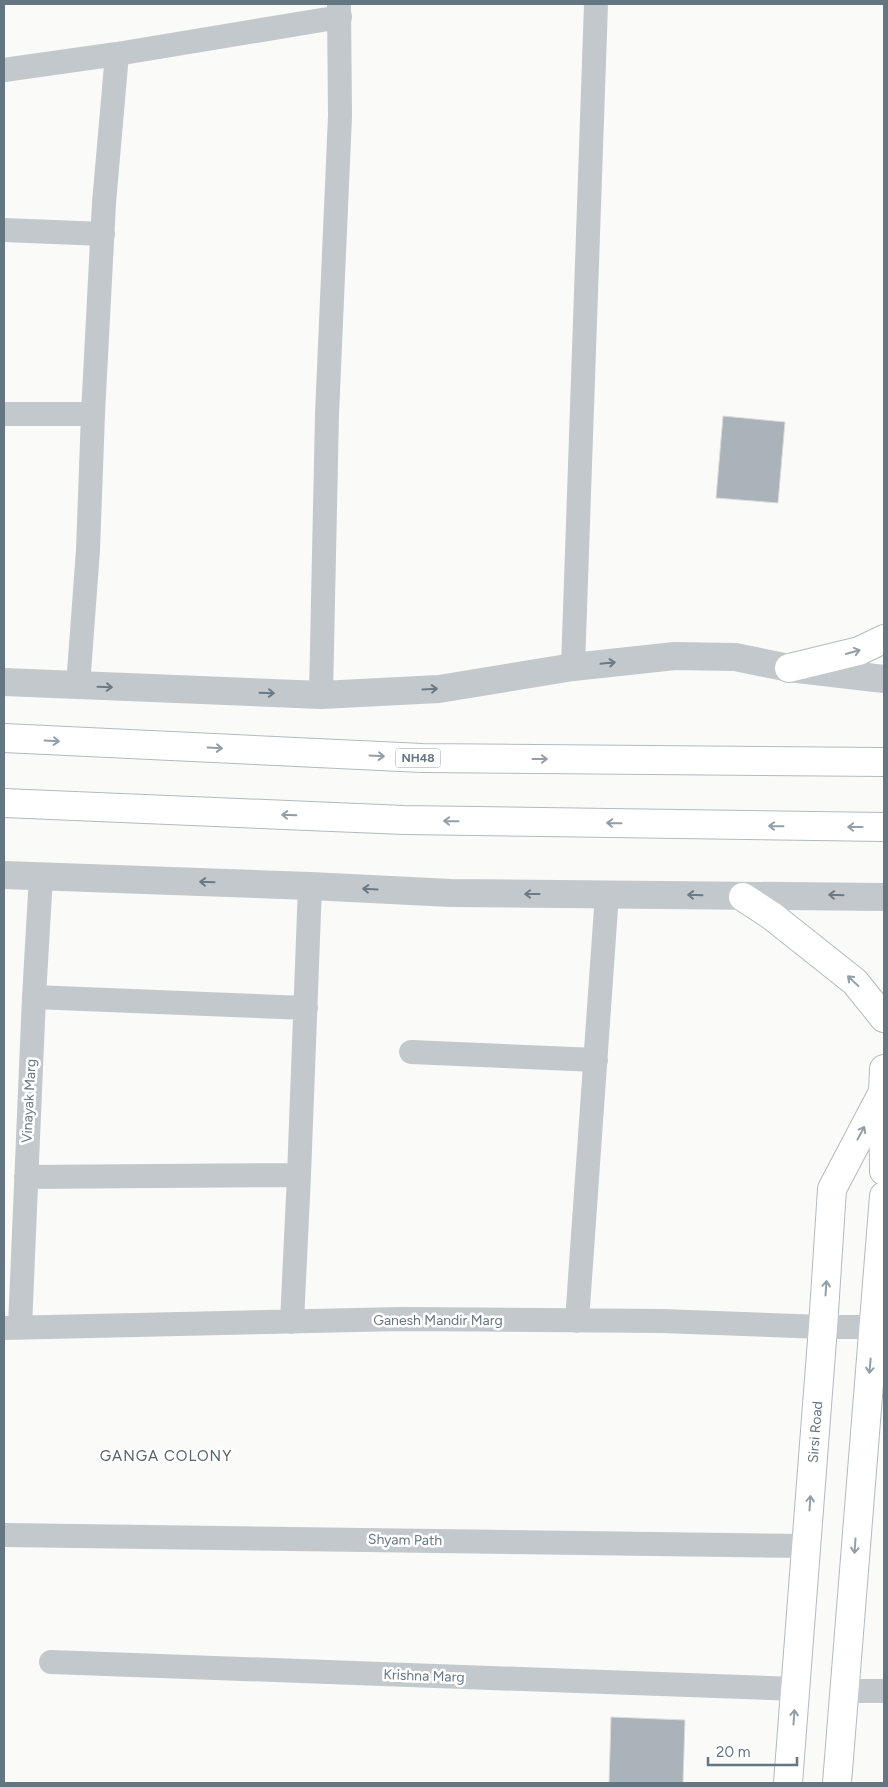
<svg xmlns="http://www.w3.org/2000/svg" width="888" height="1787" viewBox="0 0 888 1787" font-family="Figtree,sans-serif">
  <rect width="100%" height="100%" fill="#fafaf8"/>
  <path fill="#aab3b9" stroke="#dcdcda" d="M 723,416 L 785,422 L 778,503 L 716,498 Z
    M 611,1717 L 685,1720 L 683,1783 L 609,1783 Z"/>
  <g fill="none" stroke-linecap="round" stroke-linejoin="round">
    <g stroke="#b3babf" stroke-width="30">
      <g id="secondary">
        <path d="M 789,668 L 859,651 L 884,639"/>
        <path d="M 743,897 L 772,916 L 855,982 L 884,1018"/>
        <path d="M 884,1069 L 883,1092 L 884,1171"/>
        <path id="s1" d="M 788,1783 L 823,1327 L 832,1189 L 883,1092"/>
        <path d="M 837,1783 L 884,1196"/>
      </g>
    </g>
    <g stroke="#b4b9bd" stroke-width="30">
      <path id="trunk" d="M 4,738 L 422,758 L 884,762
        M 4,803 L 404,820 L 884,827"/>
    </g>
    <path stroke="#c3c8cc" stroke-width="24" d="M 4,70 L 117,54 L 340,17
      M 4,230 L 103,234
      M 4,414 L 93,414
      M 573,667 L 596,4
      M 78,686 L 88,550 L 93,414 L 104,203 L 117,54
      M 321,695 L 327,414 L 340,116 L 339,4
      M 34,997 L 306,1008
      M 411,1052 L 596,1060
      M 26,1177 L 299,1175
      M 577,1321 L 607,894
      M 292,1322 L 299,1175 L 310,886
      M 20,1327 L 34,997 L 41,876
      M 4,1328 L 402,1319 L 662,1321 L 823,1327 L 873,1327
      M 4,1535 L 806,1546
      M 51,1662 L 796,1689
      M 845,1691 L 884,1691"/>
    <path stroke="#c3c8cc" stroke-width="28" d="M 4,682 L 321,695 L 439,689 L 573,667 L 675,656 L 735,657 L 789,668 L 884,679
      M 4,875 L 310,886 L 451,893 L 884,897"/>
    <use href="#secondary" stroke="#fff" stroke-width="28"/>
    <use href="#trunk" stroke="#fff" stroke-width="28"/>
  </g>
  <defs><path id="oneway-shaft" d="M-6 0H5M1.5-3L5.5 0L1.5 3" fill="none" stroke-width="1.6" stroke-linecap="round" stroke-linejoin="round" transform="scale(1.25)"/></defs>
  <g stroke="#939fa8">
    <use href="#oneway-shaft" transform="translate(853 652) rotate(-16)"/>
    <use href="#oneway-shaft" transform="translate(52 741) rotate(3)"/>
    <use href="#oneway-shaft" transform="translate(215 748) rotate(3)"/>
    <use href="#oneway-shaft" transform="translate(377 756) rotate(3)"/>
    <use href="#oneway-shaft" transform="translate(540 759)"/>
    <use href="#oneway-shaft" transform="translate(289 815) rotate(-178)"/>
    <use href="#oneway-shaft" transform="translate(451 821) rotate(-179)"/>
    <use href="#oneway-shaft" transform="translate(614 823) rotate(-179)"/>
    <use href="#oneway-shaft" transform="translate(776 826) rotate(-179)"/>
    <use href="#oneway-shaft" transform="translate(855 827) rotate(180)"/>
    <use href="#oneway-shaft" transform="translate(853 981) rotate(-137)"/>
    <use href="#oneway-shaft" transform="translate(861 1133) rotate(-62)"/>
    <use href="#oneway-shaft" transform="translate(826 1288) rotate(-86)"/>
    <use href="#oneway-shaft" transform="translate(870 1366) rotate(95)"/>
    <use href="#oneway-shaft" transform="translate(810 1503) rotate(-86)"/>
    <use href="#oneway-shaft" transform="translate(855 1546) rotate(94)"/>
    <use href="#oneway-shaft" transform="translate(794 1717) rotate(-86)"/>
  </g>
  <g stroke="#6a7a87">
    <use href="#oneway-shaft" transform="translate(608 663) rotate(-6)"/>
    <use href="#oneway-shaft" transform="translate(105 687) rotate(2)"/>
    <use href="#oneway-shaft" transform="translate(430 689) rotate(-3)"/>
    <use href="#oneway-shaft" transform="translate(267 693) rotate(2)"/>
    <use href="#oneway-shaft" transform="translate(207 882) rotate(-178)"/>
    <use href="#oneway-shaft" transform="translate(370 889) rotate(-177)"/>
    <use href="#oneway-shaft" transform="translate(532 894) rotate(-180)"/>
    <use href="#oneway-shaft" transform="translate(695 895) rotate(-178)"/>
    <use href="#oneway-shaft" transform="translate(836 895) rotate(-178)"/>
  </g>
  <g text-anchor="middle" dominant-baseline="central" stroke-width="5" stroke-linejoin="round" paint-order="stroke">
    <rect fill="#fff" stroke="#939fa8" stroke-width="1" x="395.5" y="748.5" width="45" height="19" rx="4"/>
    <g font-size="12" font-weight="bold" fill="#657683">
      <text x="418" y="758">NH48</text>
    </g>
    <g font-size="14" fill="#657683" stroke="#fff">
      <text transform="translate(29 1101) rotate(-87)">Vinayak Marg</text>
      <text x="438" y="1320">Ganesh Mandir Marg</text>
      <text stroke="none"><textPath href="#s1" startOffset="352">Sirsi Road</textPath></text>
      <text transform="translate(405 1540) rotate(1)">Shyam Path</text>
      <text transform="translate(424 1676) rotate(2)">Krishna Marg</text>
    </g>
    <g font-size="15" letter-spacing="1" fill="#57646e" stroke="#fff">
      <text x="166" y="1456">GANGA COLONY</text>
    </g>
  </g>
  <rect width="888" height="1787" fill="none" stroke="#657683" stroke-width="10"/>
  <path d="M708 1757v8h89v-8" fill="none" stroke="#657683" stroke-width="2.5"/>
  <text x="716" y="1757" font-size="15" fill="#657683" stroke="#ffffff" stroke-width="4" paint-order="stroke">20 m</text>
</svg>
